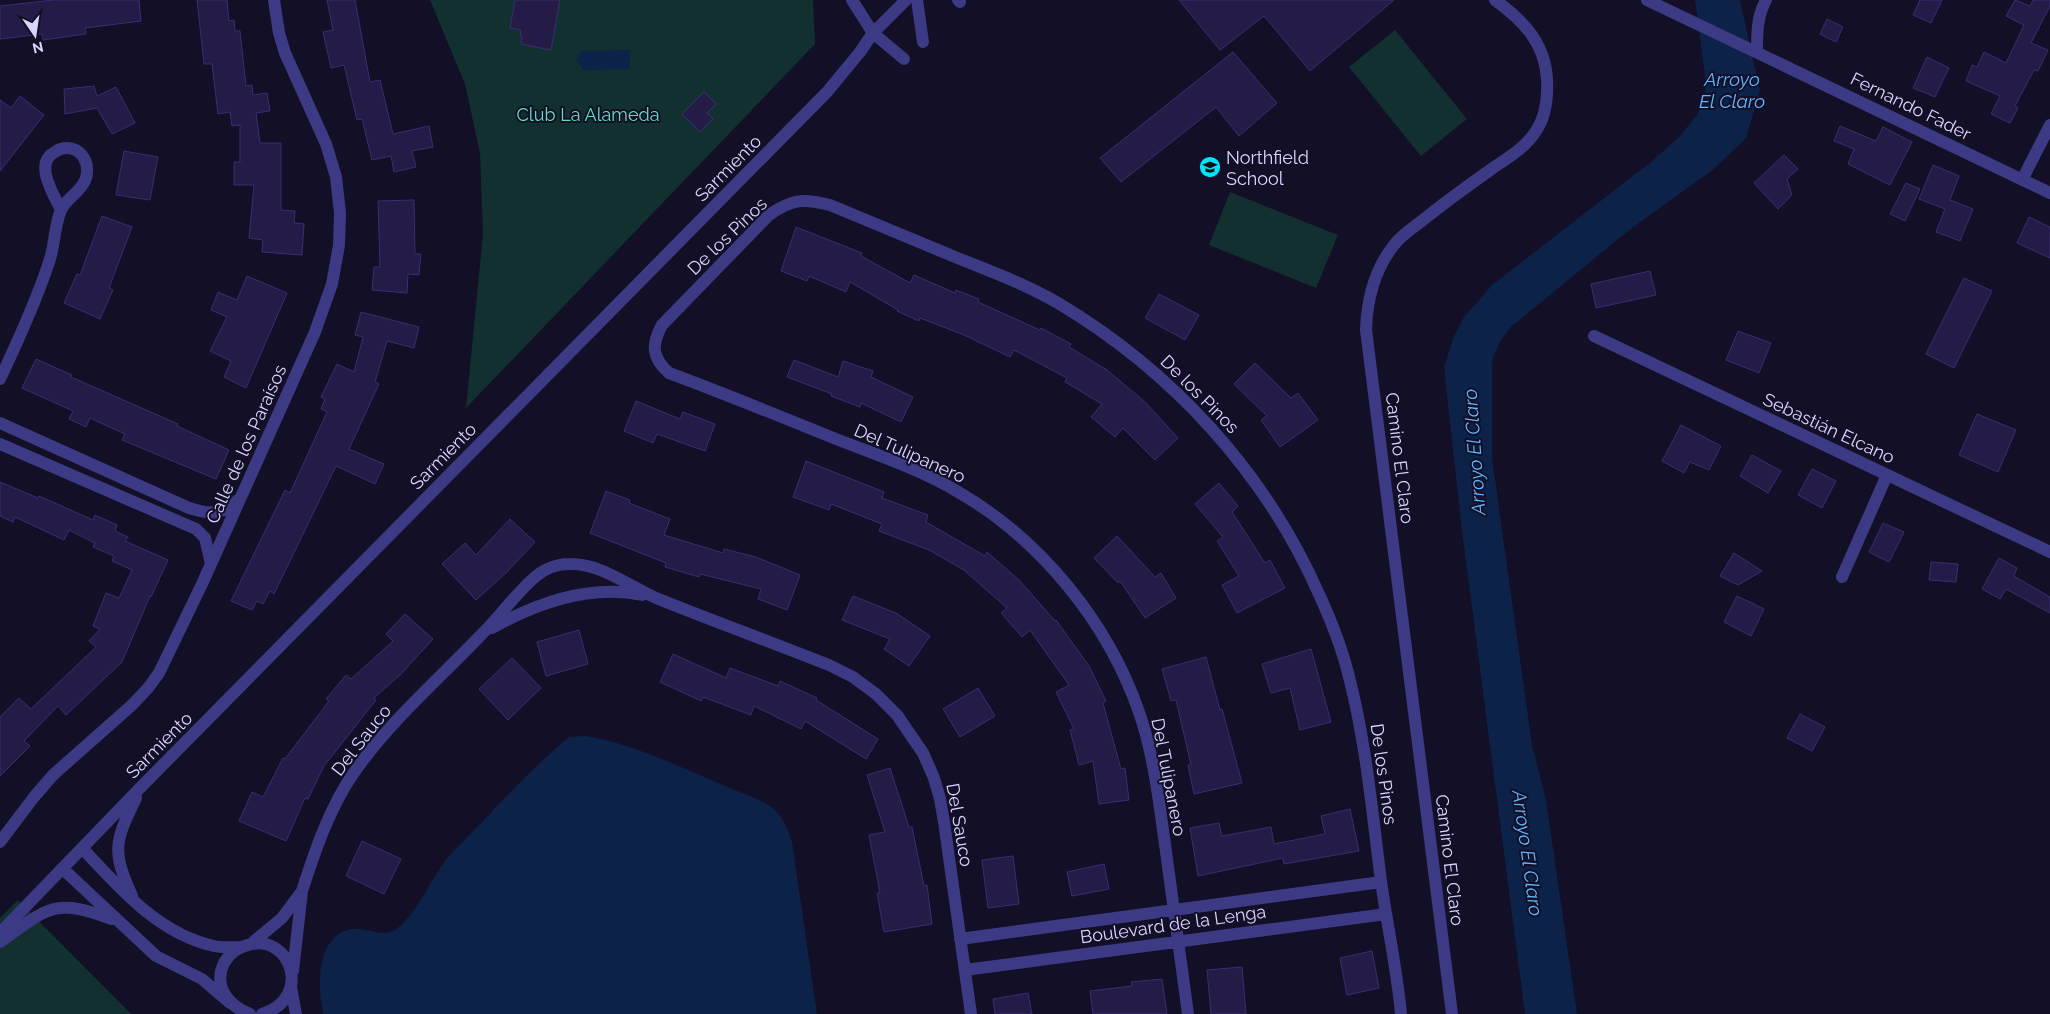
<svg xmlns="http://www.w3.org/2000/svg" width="2050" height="1014" viewBox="0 0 2050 1014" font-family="Raleway,sans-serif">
  <rect width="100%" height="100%" fill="#130f26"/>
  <path fill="#12302f" d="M 430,0 L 813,0 L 815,44 L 466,408 L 483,234 L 480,153 L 465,84 Z
    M 1395,30 L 1467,119 L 1421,156 L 1349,67 Z
    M 1230,192 L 1338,235 L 1316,288 L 1209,245 Z
    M 18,900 L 131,1014 L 0,1014 L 0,918 Z"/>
  <path fill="#0c2248" d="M 1695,0 L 1740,0 L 1760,91 L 1746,138 L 1714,169 L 1628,231 L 1512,326 L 1500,341 L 1492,361 L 1492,458 L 1532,745 L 1546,800 L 1577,1014 L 1525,1014 L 1461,523 L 1444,367 L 1454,336 L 1464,317 L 1492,285 L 1651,162 L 1679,137 L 1697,115 L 1705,99 L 1705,76 Z
    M 630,50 L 630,69 L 582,70 L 582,66 L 576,62 L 581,51 Z
    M 586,736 C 634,744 680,767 725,786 C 741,793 760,798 774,809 C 784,818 788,830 792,842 L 817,1014 L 323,1014 C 319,994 317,962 329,944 C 353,911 379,944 398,928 C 420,908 430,880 448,857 C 460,844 473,831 485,819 C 512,790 539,762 569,737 Z"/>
  <path fill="#241b47" stroke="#3b2d73" d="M 53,0 L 139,0 L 141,21 L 85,28 L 86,34 L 43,40 L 42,34 L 0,39 L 0,6 Z
    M 197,0 L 227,0 L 229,21 L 234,20 L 235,31 L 240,31 L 246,86 L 252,85 L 253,95 L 267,93 L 270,111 L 256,113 L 260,143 L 281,143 L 281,210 L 295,211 L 294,223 L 304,224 L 302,255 L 262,252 L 263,240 L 249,238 L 254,185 L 234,185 L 234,162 L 240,162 L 240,125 L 232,126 L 230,112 L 218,114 L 212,64 L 204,64 Z
    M 327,0 L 355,0 L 370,82 L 380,80 L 393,134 L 429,126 L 433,147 L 412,151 L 416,167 L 394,172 L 391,156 L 372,160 L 362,119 L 357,120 L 344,65 L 331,68 L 323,32 L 333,30 Z
    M 515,0 L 560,0 L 551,50 L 521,44 L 522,36 L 520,35 L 521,30 L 510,28 Z
    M 1179,0 L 1394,0 L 1310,71 L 1264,16 L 1220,50 Z
    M 1920,0 L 1942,0 L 1931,23 L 1913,15 Z
    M 2015,0 L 2030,6 L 2033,0 L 2050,0 L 2050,6 L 2031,43 L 2048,50 L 2038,71 L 2034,70 L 2015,106 L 2018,108 L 2010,123 L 1991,114 L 2000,96 L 1966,81 L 1972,65 L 1977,67 L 1984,52 L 2006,63 L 2024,25 L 2006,16 Z
    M 1827,19 L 1843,27 L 1836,42 L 1820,34 Z
    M 1233,52 L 1277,103 L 1239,136 L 1216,107 L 1121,182 L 1100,158 Z
    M 1927,57 L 1949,68 L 1935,97 L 1913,88 Z
    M 94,86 L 97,96 L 116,87 L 135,123 L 112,134 L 97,108 L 65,114 L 64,89 Z
    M 704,92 L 716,104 L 707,113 L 713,119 L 700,132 L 682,114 Z
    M 20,96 L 44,115 L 0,171 L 0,100 L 11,108 Z
    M 1840,126 L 1876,141 L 1883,127 L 1912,142 L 1890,185 L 1848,164 L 1854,149 L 1834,141 Z
    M 124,151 L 158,157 L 150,200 L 116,195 Z
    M 1784,155 L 1798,169 L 1787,179 L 1792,195 L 1778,209 L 1754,183 Z
    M 1933,165 L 1959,176 L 1950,200 L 1973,209 L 1960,241 L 1936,232 L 1945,209 L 1919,199 Z
    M 1906,183 L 1920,189 L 1905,221 L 1890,214 Z
    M 414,200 L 415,254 L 421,254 L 419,275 L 408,274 L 407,293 L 372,290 L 374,267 L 380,267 L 378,201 Z
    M 102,216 L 132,227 L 109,288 L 113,290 L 100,319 L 64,303 L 77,274 L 80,275 Z
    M 2029,217 L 2050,227 L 2050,258 L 2017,243 Z
    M 796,227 L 862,253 L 861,256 L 910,283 L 914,275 L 955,293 L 956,290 L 979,299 L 978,302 L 1040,330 L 1041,328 L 1071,344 L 1069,347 L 1107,370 L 1145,402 L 1178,438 L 1155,460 L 1123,428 L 1115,437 L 1091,417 L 1102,404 L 1065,382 L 1067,378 L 1014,350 L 1010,357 L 964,335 L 920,318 L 919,321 L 897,311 L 898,310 L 850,282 L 846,292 L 809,276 L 807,281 L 781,271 Z
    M 1650,271 L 1656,295 L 1596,308 L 1591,284 Z
    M 247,276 L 287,293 L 246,388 L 224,377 L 231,361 L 210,351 L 227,317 L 211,310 L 218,292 L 237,300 Z
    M 1964,278 L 1992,291 L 1954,368 L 1926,354 Z
    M 1159,294 L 1199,315 L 1185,340 L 1145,318 Z
    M 361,312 L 419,327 L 414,348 L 387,341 L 375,382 L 379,384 L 349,449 L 384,464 L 375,484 L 336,466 L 274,594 L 270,591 L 263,604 L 257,601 L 252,610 L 231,601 L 285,490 L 290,493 L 327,412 L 321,409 L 325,399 L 321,397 L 337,364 L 354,372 L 363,337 L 355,335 Z
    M 1738,331 L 1771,343 L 1759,373 L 1726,360 Z
    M 36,359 L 72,375 L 71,377 L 178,424 L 177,426 L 229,450 L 216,479 L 122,440 L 125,434 L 90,418 L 86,427 L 69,419 L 73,411 L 22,388 Z
    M 794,360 L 838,377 L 843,361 L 873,371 L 871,377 L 913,397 L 901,422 L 861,403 L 860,407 L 831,396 L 832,394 L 787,377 Z
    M 1255,363 L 1291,398 L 1298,393 L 1318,420 L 1280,447 L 1261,420 L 1267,416 L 1234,384 Z
    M 636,401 L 680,419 L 683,412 L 715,424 L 705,451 L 657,434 L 653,443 L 624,431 Z
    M 1977,414 L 2016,430 L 1998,472 L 1959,455 Z
    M 1681,425 L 1721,446 L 1709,470 L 1690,462 L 1684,473 L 1662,461 Z
    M 1752,455 L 1781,471 L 1768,493 L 1740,476 Z
    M 806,461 L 884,492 L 882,498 L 928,515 L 926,522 L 985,556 L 987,552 L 1020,581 L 1055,621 L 1056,620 L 1089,666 L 1106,701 L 1103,703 L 1121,769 L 1125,768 L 1129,800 L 1099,804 L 1093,761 L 1079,765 L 1070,730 L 1074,729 L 1056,692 L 1069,685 L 1030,630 L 1022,637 L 1001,613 L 1007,608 L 964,570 L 929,550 L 879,531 L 882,524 L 831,504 L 829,510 L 793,497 Z
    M 1812,469 L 1836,481 L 1822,508 L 1798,495 Z
    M 0,482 L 38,498 L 39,496 L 93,520 L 95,515 L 117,525 L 115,531 L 128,537 L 125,541 L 168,560 L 151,597 L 150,596 L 122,662 L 66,715 L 58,706 L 24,741 L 30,746 L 0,776 L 0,717 L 19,698 L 31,709 L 96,647 L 89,641 L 100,629 L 93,626 L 106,593 L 119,598 L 132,570 L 112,561 L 114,556 L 93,547 L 95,543 L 69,530 L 64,540 L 15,517 L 13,522 L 0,516 Z
    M 1219,483 L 1238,506 L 1232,512 L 1265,563 L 1270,560 L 1285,588 L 1237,613 L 1222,585 L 1239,576 L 1217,541 L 1223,537 L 1195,504 Z
    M 606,491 L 630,500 L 629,503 L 670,519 L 664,535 L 723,553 L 724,549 L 756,557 L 800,575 L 787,610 L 758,599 L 761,589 L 700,574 L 699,577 L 665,567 L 666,563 L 590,533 Z
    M 510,519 L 535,542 L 507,572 L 476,600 L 442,564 L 465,543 L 476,555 Z
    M 1883,523 L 1904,532 L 1889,562 L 1869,552 Z
    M 1117,536 L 1155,577 L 1161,573 L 1176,598 L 1145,618 L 1120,581 L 1118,583 L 1094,558 Z
    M 1734,553 L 1762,571 L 1738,585 L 1720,576 Z
    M 1999,558 L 2017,568 L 2014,576 L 2050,597 L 2050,613 L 2006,589 L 2000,599 L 1982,589 Z
    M 1931,562 L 1958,564 L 1956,582 L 1929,580 Z
    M 853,596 L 896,613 L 930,636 L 909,666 L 884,649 L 890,639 L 842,620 Z
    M 1737,596 L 1764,609 L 1751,636 L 1724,622 Z
    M 405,614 L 433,639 L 401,674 L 374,698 L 376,700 L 324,766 L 308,799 L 305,798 L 286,841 L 239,821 L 252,792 L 263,797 L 283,758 L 285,759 L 329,701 L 326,699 L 346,675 L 351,679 L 393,641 L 386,634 Z
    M 579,630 L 588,664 L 546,676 L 537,642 Z
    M 1311,649 L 1331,722 L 1300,730 L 1290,688 L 1271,693 L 1262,664 Z
    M 673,654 L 726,678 L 730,668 L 778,686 L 780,681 L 817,698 L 816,700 L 878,739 L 866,759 L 805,721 L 801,729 L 754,706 L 751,715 L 703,697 L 701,701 L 660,682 Z
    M 1206,657 L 1220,710 L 1222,709 L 1242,783 L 1194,794 L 1188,765 L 1191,765 L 1176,700 L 1171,701 L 1162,669 Z
    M 512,658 L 541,688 L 508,720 L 479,689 Z
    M 978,688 L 995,716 L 960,737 L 943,709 Z
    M 1800,714 L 1825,727 L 1812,751 L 1787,738 Z
    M 890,768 L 909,827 L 912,827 L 924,886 L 927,885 L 932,924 L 884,932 L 877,893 L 880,893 L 869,835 L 885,832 L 867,775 Z
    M 1350,809 L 1359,851 L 1284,864 L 1283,858 L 1198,876 L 1190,828 L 1219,823 L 1222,836 L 1271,827 L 1274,844 L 1325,834 L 1321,816 Z
    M 362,841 L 401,859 L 384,894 L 346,876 Z
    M 1013,856 L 1019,904 L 988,908 L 982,860 Z
    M 1104,864 L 1109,889 L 1072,896 L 1067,872 Z
    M 1372,951 L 1379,988 L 1347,995 L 1340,958 Z
    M 1242,967 L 1246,1014 L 1211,1014 L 1207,970 Z
    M 1162,979 L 1167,1014 L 1093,1014 L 1090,991 L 1132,986 L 1131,982 Z
    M 1028,993 L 1032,1014 L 995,1014 L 993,999 Z"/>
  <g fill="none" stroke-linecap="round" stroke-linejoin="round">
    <path stroke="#3d3a85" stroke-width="12" d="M 852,0 L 873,33 L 904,59
      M 917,0 L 923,42
      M 958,0 L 960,2
      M 1647,0 L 2050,193
      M 1757,51 C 1757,32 1757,17 1766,0
      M 2022,180 L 2050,125
      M 1594,336 L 2050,552
      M 0,379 C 18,341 36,302 49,262 C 55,246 54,226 61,210 C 67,197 86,189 87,173 C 88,163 83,152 73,149 C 67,147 60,148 55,152 C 33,163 54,195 61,210
      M 0,423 L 189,508 C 211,515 221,515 238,500
      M 0,444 L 196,529 L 205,538 L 211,564
      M 1842,577 L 1887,475
      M 492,628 C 537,603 590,584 642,595
      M 0,842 L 34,797 L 53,775 L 132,705 L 148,688 L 159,673 L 202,584 L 315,332 L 332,284 L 339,245 L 340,213 L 336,177 L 326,144 L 285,53 L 279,33 L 274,0
      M 82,848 C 119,887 158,934 214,946 C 222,948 232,947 241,947
      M 63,869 L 156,956 L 202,979 L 230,1003
      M 302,891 C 315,851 329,809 353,774 C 389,722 438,680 481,635 C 500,617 515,594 535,577 C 544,569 557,564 569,564 C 601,563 628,586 656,598 C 713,621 771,642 829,665 L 853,677 L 876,694 L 897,715 L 923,753 L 934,778 L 940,799 L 944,822 L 971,1014
      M 132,896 C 112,851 114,843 136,798
      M 0,933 L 141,787 L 827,92 L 860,52 L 873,33 L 906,0
      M 960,939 L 1381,882
      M 0,942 C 47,909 53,897 111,919
      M 252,943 L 282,918 L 302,891 L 293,971
      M 965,970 L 1386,914
      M 291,987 L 296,1014
      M 250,1014 C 228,1006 213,986 224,963 C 229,954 238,947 248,945 C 290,932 314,998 262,1014
      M 1188,1014 C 1180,955 1172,896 1164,837 C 1158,795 1153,752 1139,712 C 1108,623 1042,541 960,493 C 920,469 874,454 831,437 C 777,415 723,393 669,373 C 652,358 651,345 662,325 L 769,215 C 792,199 803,198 830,205 C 873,223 917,241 960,259 C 993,272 1027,285 1058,303 C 1172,371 1264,471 1318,592 C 1330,618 1341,645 1348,673 C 1366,741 1372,811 1381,881 C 1387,925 1397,969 1401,1014
      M 1452,1014 L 1366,330 C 1367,300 1374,270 1394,245 C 1401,235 1413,228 1423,220 C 1445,202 1469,185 1493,168 C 1508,158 1526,147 1536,131 C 1546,116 1548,97 1547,79 C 1545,43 1523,20 1495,0"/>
  </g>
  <defs>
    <g id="school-disc" transform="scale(1.125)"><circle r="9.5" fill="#00e5ff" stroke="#130f26"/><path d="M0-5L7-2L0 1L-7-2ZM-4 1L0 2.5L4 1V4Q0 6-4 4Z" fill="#111"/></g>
  </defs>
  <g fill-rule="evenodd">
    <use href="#school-disc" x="1210" y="167"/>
  </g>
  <g text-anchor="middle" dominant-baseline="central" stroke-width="4" stroke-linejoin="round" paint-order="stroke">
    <g font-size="18" fill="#d9d4ff" stroke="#130f26">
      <text transform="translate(1911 106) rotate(26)">Fernando Fader</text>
      <text transform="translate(728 168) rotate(-45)">Sarmiento</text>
      <text transform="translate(727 236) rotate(-44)">De los Pinos</text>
      <text transform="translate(1200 394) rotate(45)">De los Pinos</text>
      <text transform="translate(1829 428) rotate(25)">Sebastián Elcano</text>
      <text transform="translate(246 444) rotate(-66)">Calle de los Paraísos</text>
      <text transform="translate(910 453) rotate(24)">Del Tulipanero</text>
      <text transform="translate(443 456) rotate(-45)">Sarmiento</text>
      <text transform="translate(1400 458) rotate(83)">Camino El Claro</text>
      <text transform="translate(361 740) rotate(-52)">Del Sauco</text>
      <text transform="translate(159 745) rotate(-45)">Sarmiento</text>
      <text transform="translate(1384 774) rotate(82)">De los Pinos</text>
      <text transform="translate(1169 777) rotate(79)">Del Tulipanero</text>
      <text transform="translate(960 825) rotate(80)">Del Sauco</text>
      <text transform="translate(1450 860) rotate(83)">Camino El Claro</text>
      <text transform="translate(1173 924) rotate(-8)">Boulevard de la Lenga</text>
    </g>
    <g font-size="18" fill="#5fe0c0" stroke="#130f26">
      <text x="588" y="114">Club La Alameda</text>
    </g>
    <g font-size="18" fill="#d9d4ff" stroke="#130f26" text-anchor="start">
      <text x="1226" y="157">Northfield<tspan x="1226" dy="21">School</tspan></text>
    </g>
    <g font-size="19" font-style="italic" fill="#62b6ff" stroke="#130f26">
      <text x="1732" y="79">Arroyo<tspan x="1732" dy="22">El Claro</tspan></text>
      <text transform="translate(1474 452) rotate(-94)">Arroyo El Claro</text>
      <text transform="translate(1528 853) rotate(82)">Arroyo El Claro</text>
    </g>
  </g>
  <g transform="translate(35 35) rotate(167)" stroke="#130f26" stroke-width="4" paint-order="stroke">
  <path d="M0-4L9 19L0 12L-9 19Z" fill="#d9d4ff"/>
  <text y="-8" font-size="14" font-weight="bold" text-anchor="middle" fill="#d9d4ff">N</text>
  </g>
</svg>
